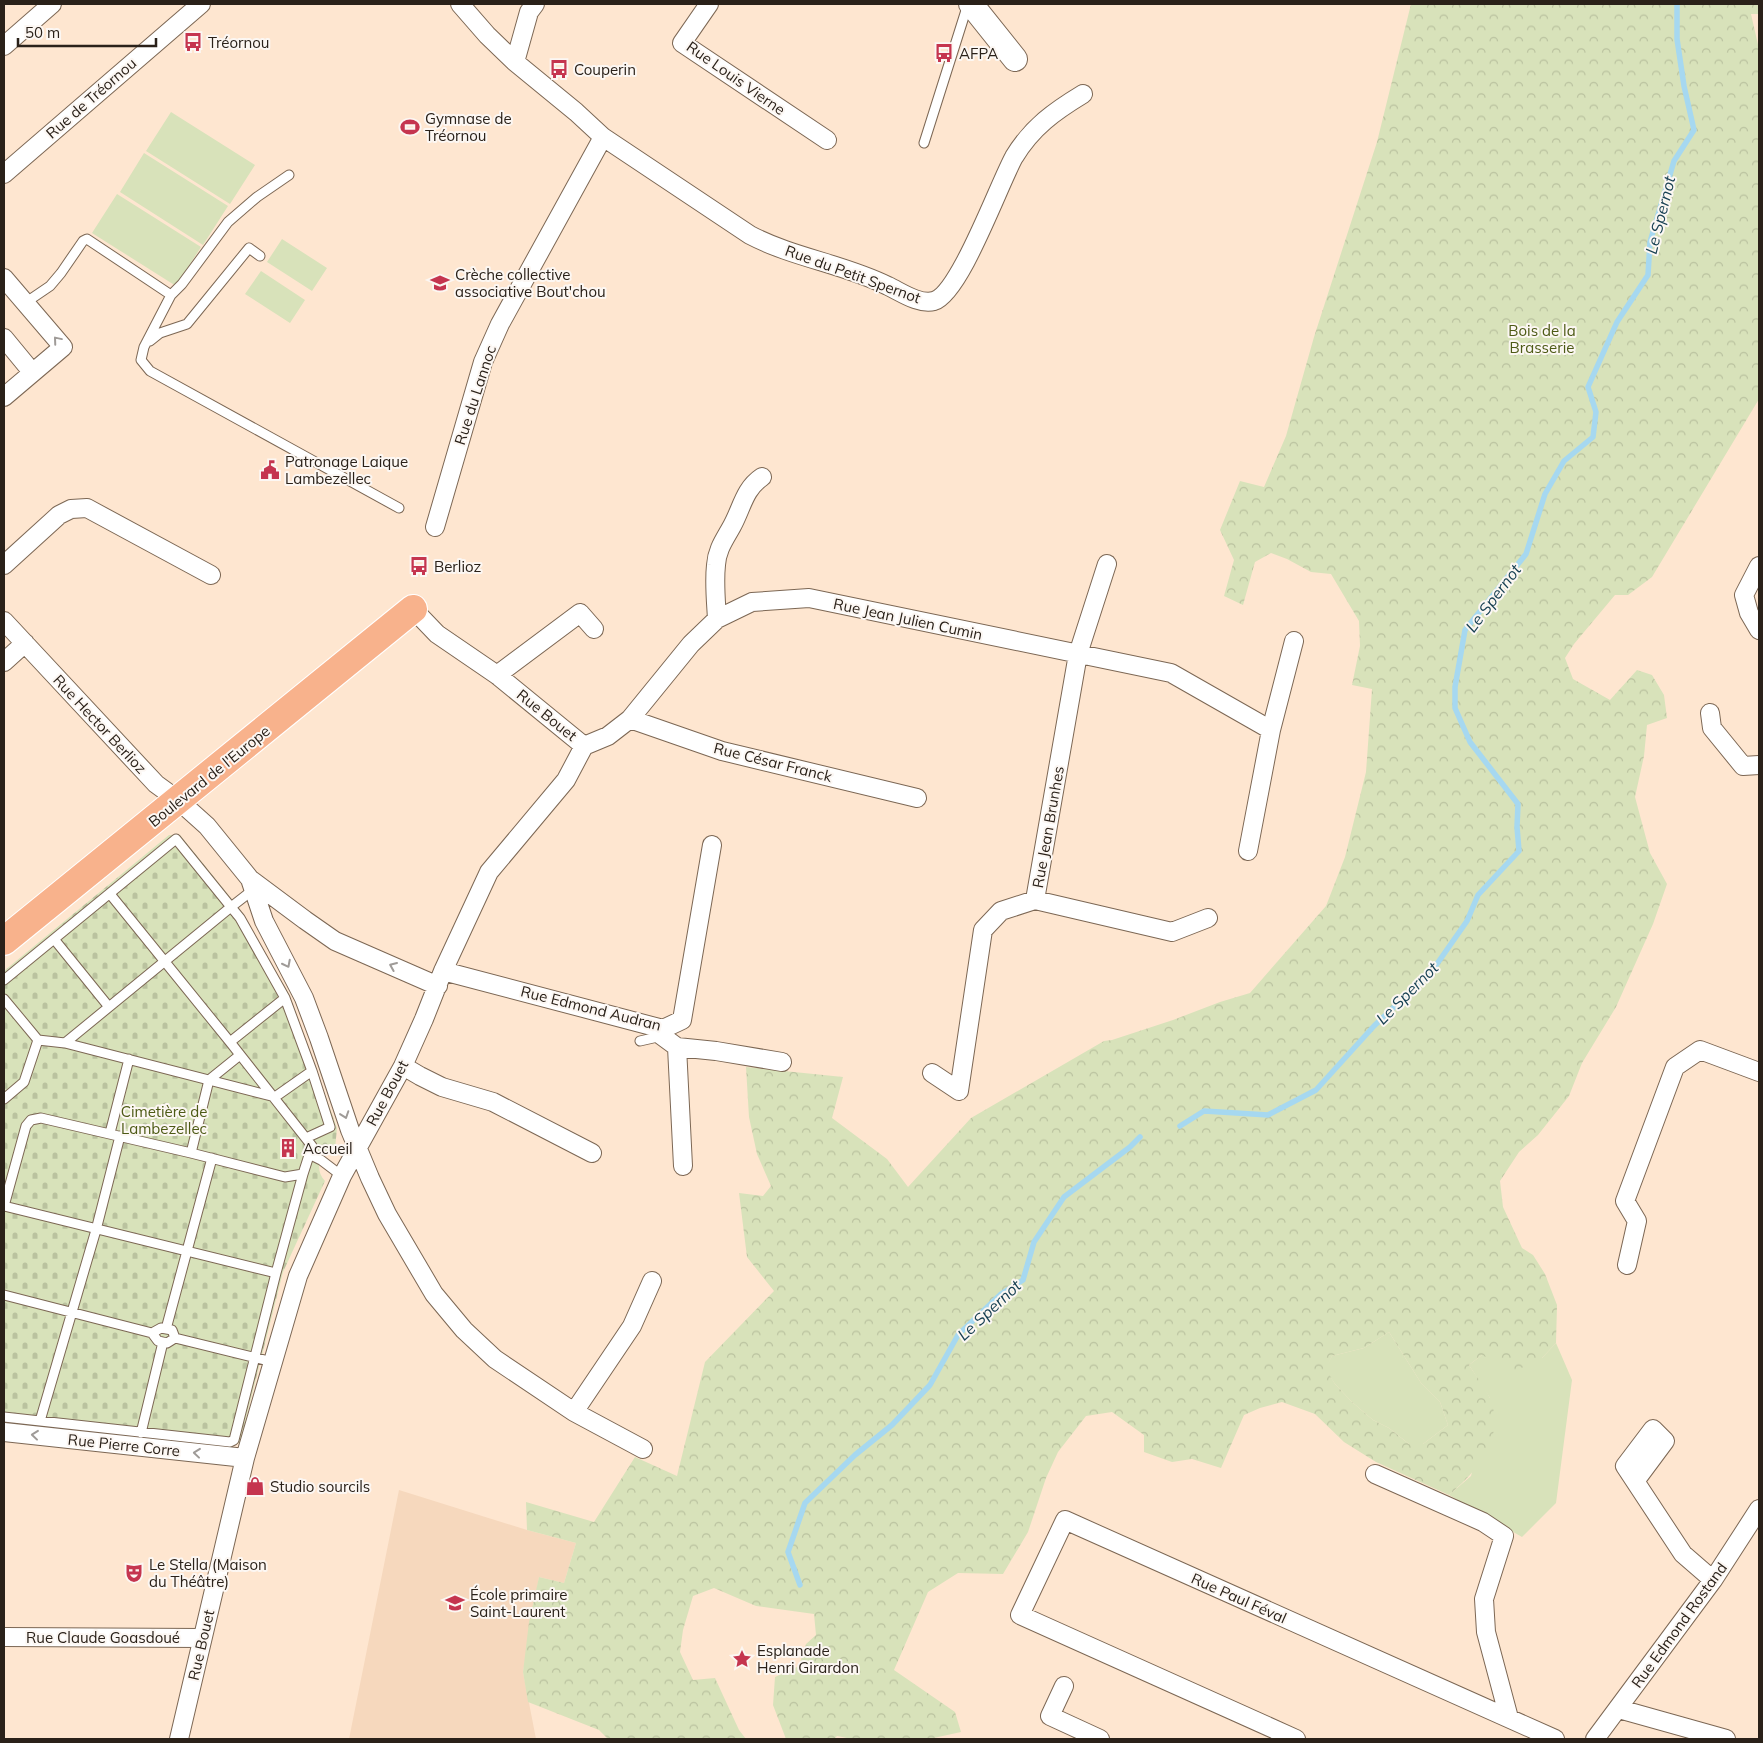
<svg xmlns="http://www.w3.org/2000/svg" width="1763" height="1743" viewBox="0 0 1763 1743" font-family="Mulish,sans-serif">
  <defs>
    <pattern id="forest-crowns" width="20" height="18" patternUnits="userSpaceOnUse" patternTransform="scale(1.25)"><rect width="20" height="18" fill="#d8e2ba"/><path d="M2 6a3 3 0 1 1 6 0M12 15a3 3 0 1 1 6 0" fill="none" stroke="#bac29f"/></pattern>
    <pattern id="cemetery-stones" width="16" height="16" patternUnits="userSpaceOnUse" patternTransform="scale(1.25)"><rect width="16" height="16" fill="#d8e2ba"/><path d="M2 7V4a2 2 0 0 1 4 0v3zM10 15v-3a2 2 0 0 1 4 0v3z" fill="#bac29f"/></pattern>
  </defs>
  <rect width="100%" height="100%" fill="#fee6d0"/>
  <path fill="#f6d8bd" d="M 399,1490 L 527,1530 L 576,1543 L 564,1583 L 539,1577 L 523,1672 L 536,1739 L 349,1739 Z"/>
  <path fill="#d8e2ba" d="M 171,112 L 255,165 L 230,204 L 146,151 Z
    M 144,153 L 228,206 L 203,245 L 120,192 Z
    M 117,194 L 201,247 L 176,286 L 92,233 Z
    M 282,239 L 327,268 L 312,291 L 267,262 Z
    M 261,271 L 305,300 L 290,323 L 245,294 Z
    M 1389,1332 L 1421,1383 L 1440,1402 L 1448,1425 L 1423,1444 L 1409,1444 L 1389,1428 L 1373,1420 L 1352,1402 L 1335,1384 L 1325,1369 L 1332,1356 L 1364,1348 Z
    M 1556,1343 L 1572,1380 L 1556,1503 L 1522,1537 L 1449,1495 L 1471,1476 L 1490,1398 L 1469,1365 L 1482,1355 L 1542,1358 Z"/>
  <path fill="url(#forest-crowns)" fill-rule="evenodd" d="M 1411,4 L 1759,4 L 1759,14 L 1751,14 L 1759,49 L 1759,399 L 1652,577 L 1628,595 L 1615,595 L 1574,644 L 1565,658 L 1573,679 L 1610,700 L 1637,670 L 1652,675 L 1664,695 L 1667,718 L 1647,725 L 1644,756 L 1635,797 L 1650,853 L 1667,884 L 1653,924 L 1616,1007 L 1582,1063 L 1569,1096 L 1538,1135 L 1519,1152 L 1500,1181 L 1503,1207 L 1522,1248 L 1533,1255 L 1545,1274 L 1557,1305 L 1556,1343 L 1542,1358 L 1513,1372 L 1482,1355 L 1469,1365 C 1476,1376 1485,1387 1490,1398 C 1506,1438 1477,1471 1449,1495 L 1376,1462 L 1344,1442 L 1315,1414 L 1282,1402 L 1260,1408 L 1244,1415 L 1221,1468 L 1192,1459 L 1172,1462 L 1144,1452 L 1144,1435 L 1112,1412 L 1086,1416 L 1058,1452 L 1046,1478 L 1028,1532 L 1003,1574 L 958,1573 L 928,1592 L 894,1670 L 955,1712 L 961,1732 L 929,1739 L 852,1739 L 837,1736 L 834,1739 L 786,1739 L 773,1705 L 775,1677 L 799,1666 L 806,1644 L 816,1635 L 814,1614 L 756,1606 L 714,1588 L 693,1596 L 683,1630 L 680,1652 L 693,1680 L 715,1678 L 739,1730 L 746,1739 L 608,1739 L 599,1730 L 528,1702 L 523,1672 L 529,1622 L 539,1577 L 564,1583 L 576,1543 L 527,1530 L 526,1502 L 594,1522 L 635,1457 L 677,1476 L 705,1362 L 774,1291 L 747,1257 L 739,1193 L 763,1196 L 771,1186 L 757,1154 L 749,1117 L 746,1067 L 843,1077 L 832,1118 L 887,1159 L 908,1187 L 971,1118 L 1104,1041 L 1112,1040 L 1173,1020 L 1220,1002 L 1250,993 L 1326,906 L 1345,857 L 1366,772 L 1372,689 L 1352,685 L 1360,646 L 1359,621 L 1331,574 L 1311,572 L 1287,559 L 1271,553 L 1255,562 L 1243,605 L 1224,596 L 1234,560 L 1220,530 L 1240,481 L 1264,487 L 1286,436 L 1314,337 L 1377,142 ZM 1389,1332 L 1421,1383 L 1440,1402 L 1448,1425 L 1423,1444 L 1409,1444 L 1389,1428 L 1373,1420 L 1352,1402 L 1335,1384 L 1326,1369 L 1332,1356 L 1364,1348 Z"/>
  <path fill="url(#cemetery-stones)" d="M 169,835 L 180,835 L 239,908 L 289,994 L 337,1128 L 335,1149 C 319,1151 314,1170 325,1181 L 283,1272 L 240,1442 L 234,1446 L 4,1424 L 4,971 Z"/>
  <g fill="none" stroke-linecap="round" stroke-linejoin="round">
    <path stroke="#a6d8f0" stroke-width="5.5" d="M 1180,1126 L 1204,1111 L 1268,1115 L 1316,1090 L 1374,1026 L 1432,971 L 1467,921 L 1478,895 L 1519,851 L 1517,827 L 1518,804 L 1470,742 L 1455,708 L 1455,687 L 1465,630 L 1526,554 L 1545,494 L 1564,461 L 1593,437 L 1596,412 L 1588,387 L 1617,322 L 1648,275 L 1650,242 L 1674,161 L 1694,130 L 1684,86 L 1677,39 L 1677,4
      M 800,1585 L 788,1552 L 805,1503 L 855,1455 L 892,1425 L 930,1385 L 958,1335 L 1001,1294 L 1023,1280 L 1034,1242 L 1064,1197 L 1130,1147 L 1140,1137"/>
    <g stroke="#7c6754" stroke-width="11">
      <path id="lane" d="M 924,143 L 968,4
        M 171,295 L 182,284 L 228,222 L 257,197 L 289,175
        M 25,303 L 50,286 L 61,273 L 83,241 L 87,239 L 171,295 L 144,347 L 141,360 L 150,371 L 399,508
        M 150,341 L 160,333 L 187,324 L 249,248 L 260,256
        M 254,889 L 231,907 L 240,918 L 285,998 L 312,1071 L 330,1127 L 306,1138
        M 54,939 L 109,1007
        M 4,980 L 176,839 L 231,907 L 65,1043 L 38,1040 L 24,1082 L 4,1099
        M 4,999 L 38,1040
        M 640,1041 L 662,1036
        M 230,1042 L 285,998
        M 65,1043 L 275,1097 L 312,1071
        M 110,1133 L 129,1059
        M 191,1153 L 209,1080 L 240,1055
        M 309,1154 L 321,1160 L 342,1176
        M 4,1206 L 26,1126 L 31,1120 L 41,1118 L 191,1153 L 285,1177 L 303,1174 L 312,1146 L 230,1042 L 110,894
        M 4,1206 L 276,1273
        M 4,1295 L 152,1333
        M 166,1329 L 212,1158
        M 175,1338 L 172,1330 L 161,1328 L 152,1333 L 158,1341 L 167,1343 L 175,1338 L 273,1362
        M 4,1417 L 230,1442 L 234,1440 L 276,1273 L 303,1174
        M 40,1421 L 96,1230 L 120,1136
        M 141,1433 L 163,1342"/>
    </g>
    <g stroke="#7c6754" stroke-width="20">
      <path id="street" d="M 460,4 L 487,35 L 515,62 L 576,112 L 603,137 L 750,235 C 794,258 844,264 888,286 C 901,292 919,305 934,301 C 960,293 999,184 1014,157 C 1032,127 1055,111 1083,94
        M 709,4 L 682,43 L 827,140
        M 4,46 L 52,4
        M 515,62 L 529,12 L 535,4
        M 4,174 L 201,4
        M 4,278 L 63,347 L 4,397
        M 4,338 L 32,372
        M 435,527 L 483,362 L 500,324 L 603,137
        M 4,565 L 59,515 L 71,509 L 87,508 L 211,575
        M 1759,566 L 1744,595 L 1749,613 L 1759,630
        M 717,619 C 716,601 714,583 716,565 C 717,549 725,539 732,526 C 742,508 744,489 762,477
        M 4,621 L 156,784 L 178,800 L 207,826 L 250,879 L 305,920 L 335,941 L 438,986
        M 4,662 L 25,643
        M 497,675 L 580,613 L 594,629
        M 1710,713 L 1712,728 L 1743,766 L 1759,765
        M 630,719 L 722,751 L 917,798
        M 584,746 L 608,736 L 630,719 L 691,644 L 717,619 L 752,602 L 809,598 L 1171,673 L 1271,730
        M 1248,851 L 1271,730 L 1294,641
        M 250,879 L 264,921 L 304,998 L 319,1038 L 350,1130 L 370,1178 L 387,1214 L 434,1294 L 464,1330 L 495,1359 L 574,1412 L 643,1449
        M 1035,900 L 1172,932 L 1208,918
        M 443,971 L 663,1029 L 682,1020 L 712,845
        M 655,1027 L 662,1036 L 677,1047 L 716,1051 L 782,1062
        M 677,1047 L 683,1166
        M 403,1066 L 420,1076 L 442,1087 L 493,1102 L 592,1153
        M 932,1073 L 959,1091 L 983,930 L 1001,911 L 1035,900 L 1078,654 L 1107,564
        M 1627,1265 L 1637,1221 L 1625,1201 L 1675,1067 L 1700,1050 L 1759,1072
        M 574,1412 L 632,1326 L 652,1281
        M 4,1432 L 245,1458
        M 1375,1474 L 1483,1522 L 1504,1536 L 1484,1599 L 1486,1632 L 1509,1718
        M 1636,1480 L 1665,1441 L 1653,1429 L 1625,1466 L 1683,1554 L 1713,1580
        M 4,1637 L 202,1638
        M 1064,1686 L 1050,1716 L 1100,1739
        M 1619,1709 L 1726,1739
        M 179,1739 L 245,1458 L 298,1276 L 342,1176 L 403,1066 L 424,1019 L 443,971 L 489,872 L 566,780 L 584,746 L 497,675 L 437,634 L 413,609
        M 1296,1739 L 1020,1615 L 1065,1520 L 1555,1739
        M 1595,1739 L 1713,1580 L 1759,1509"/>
    </g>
    <g stroke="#7c6754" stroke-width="26">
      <path id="secondary" d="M 971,4 L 1015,59"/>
    </g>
    <g stroke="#fff" stroke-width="30">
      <path id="primary" d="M 4,941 L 413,609"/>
    </g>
    <use href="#lane" stroke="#fff" stroke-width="9"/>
    <use href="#street" stroke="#fff" stroke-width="18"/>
    <use href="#secondary" stroke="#fff" stroke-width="24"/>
    <use href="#primary" stroke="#f8b28c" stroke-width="28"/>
  </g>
  <defs><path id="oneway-chevron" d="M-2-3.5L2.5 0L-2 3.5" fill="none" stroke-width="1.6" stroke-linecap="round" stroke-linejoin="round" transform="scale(1.25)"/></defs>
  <g stroke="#9f9b98">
    <use href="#oneway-chevron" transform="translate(57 340) rotate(-130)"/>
    <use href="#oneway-chevron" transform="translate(287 964) rotate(63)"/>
    <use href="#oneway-chevron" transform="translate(393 966) rotate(-157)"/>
    <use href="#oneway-chevron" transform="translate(345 1115) rotate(71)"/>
    <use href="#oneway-chevron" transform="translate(35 1435) rotate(-174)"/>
    <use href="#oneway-chevron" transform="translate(197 1453) rotate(-174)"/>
  </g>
  <defs>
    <g id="bus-bare" transform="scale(1.5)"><path d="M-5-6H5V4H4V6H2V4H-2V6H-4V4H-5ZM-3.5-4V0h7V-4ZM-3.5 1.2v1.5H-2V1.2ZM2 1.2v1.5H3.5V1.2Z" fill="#c5354f" stroke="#fcf7f3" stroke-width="2.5" paint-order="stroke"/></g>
    <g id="stadium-bare" transform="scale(1.5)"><path d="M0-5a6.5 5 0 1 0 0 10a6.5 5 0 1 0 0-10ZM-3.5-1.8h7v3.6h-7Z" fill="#c5354f" stroke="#fcf7f3" stroke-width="2.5" paint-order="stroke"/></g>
    <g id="school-bare" transform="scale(1.5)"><path d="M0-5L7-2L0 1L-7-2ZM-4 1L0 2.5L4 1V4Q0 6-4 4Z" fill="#c5354f" stroke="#fcf7f3" stroke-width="2.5" paint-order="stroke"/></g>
    <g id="civic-bare" transform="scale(1.5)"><path d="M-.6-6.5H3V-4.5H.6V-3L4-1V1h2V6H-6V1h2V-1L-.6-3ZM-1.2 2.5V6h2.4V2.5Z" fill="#c5354f" stroke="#fcf7f3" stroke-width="2.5" paint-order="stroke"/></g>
    <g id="building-bare" transform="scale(1.5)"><path d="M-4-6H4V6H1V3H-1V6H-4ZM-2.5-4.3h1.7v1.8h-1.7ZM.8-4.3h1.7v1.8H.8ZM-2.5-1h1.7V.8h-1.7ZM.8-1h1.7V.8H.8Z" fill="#c5354f" stroke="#fcf7f3" stroke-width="2.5" paint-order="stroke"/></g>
    <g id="shop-bare" transform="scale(1.5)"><path d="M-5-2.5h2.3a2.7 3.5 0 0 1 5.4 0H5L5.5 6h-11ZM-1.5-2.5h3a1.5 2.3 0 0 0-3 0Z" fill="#c5354f" stroke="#fcf7f3" stroke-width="2.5" paint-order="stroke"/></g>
    <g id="theatre-bare" transform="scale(1.5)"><path d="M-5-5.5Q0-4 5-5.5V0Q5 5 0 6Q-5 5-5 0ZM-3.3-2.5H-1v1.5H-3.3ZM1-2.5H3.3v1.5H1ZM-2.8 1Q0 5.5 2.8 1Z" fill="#c5354f" stroke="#fcf7f3" stroke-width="2.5" paint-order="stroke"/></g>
    <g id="sight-bare" transform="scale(1.5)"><path d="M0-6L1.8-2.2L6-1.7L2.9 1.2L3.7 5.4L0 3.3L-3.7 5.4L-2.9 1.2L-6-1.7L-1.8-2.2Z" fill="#c5354f" stroke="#fcf7f3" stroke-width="2.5" paint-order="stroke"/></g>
  </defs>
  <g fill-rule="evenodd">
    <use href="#bus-bare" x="193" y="42"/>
    <use href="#bus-bare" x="944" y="53"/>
    <use href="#bus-bare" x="559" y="69"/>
    <use href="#stadium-bare" x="410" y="127"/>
    <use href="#school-bare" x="440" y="283"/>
    <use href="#civic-bare" x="270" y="470"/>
    <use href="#bus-bare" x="419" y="566"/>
    <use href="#building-bare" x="288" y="1148"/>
    <use href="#shop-bare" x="255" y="1486"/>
    <use href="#theatre-bare" x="134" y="1573"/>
    <use href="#school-bare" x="455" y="1603"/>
    <use href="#sight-bare" x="742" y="1659"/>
  </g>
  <g text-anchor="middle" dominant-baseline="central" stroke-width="4" stroke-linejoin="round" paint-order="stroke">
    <g font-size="15" fill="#2a2119" stroke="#fcf7f3" text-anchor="start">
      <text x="208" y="42">Tréornou</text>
      <text x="959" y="53">AFPA</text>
      <text x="574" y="69">Couperin</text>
      <text x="425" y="118">Gymnase de<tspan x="425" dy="17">Tréornou</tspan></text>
      <text x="455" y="274">Crèche collective<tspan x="455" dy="17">associative Bout'chou</tspan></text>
      <text x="285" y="461">Patronage Laique<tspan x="285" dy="17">Lambezellec</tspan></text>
      <text x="434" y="566">Berlioz</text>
      <text x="303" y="1148">Accueil</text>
      <text x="270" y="1486">Studio sourcils</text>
      <text x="149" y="1564">Le Stella (Maison<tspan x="149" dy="17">du Théâtre)</tspan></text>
      <text x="470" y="1594">École primaire<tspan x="470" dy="17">Saint-Laurent</tspan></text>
      <text x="757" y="1650">Esplanade<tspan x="757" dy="17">Henri Girardon</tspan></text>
    </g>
    <g font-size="15" fill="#2a2119" stroke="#fcf7f3">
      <text transform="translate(736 78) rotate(35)">Rue Louis Vierne</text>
      <text transform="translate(91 98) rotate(-41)">Rue de Tréornou</text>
      <text transform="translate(853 274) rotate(20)">Rue du Petit Spernot</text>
      <text transform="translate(475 395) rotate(-72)">Rue du Lannoc</text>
      <text transform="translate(908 619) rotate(12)">Rue Jean Julien Cumin</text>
      <text transform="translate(547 715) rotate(39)">Rue Bouet</text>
      <text transform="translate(100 724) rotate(47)">Rue Hector Berlioz</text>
      <text transform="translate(773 762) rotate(14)">Rue César Franck</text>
      <text transform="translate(209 776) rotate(-39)">Boulevard de l'Europe</text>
      <text transform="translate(1048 827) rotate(-80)">Rue Jean Brunhes</text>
      <text transform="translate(591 1008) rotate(14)">Rue Edmond Audran</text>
      <text transform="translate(387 1093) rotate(-62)">Rue Bouet</text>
      <text transform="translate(124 1445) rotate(6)">Rue Pierre Corre</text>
      <text transform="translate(1239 1598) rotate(24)">Rue Paul Féval</text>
      <text transform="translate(1679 1625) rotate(-54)">Rue Edmond Rostand</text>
      <text x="103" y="1637">Rue Claude Goasdoué</text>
      <text transform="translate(201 1645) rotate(-77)">Rue Bouet</text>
    </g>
    <g font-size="15" fill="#4d5a15" stroke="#fcf7f3">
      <text x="1542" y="330">Bois de la<tspan x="1542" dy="17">Brasserie</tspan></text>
      <text x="164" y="1111">Cimetière de<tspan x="164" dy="17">Lambezellec</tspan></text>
    </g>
    <g font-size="16" font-style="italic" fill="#184153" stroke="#fcf7f3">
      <text transform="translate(1660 215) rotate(-76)">Le Spernot</text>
      <text transform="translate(1493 598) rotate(-53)">Le Spernot</text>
      <text transform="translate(1407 993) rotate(-45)">Le Spernot</text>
      <text transform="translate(989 1310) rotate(-43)">Le Spernot</text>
    </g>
  </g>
  <rect width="1763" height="1743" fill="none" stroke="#2a2119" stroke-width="10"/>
  <path d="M18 38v8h138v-8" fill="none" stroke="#2a2119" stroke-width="2.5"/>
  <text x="25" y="38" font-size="15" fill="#2a2119" stroke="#fcf7f3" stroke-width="4" paint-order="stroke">50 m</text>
</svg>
